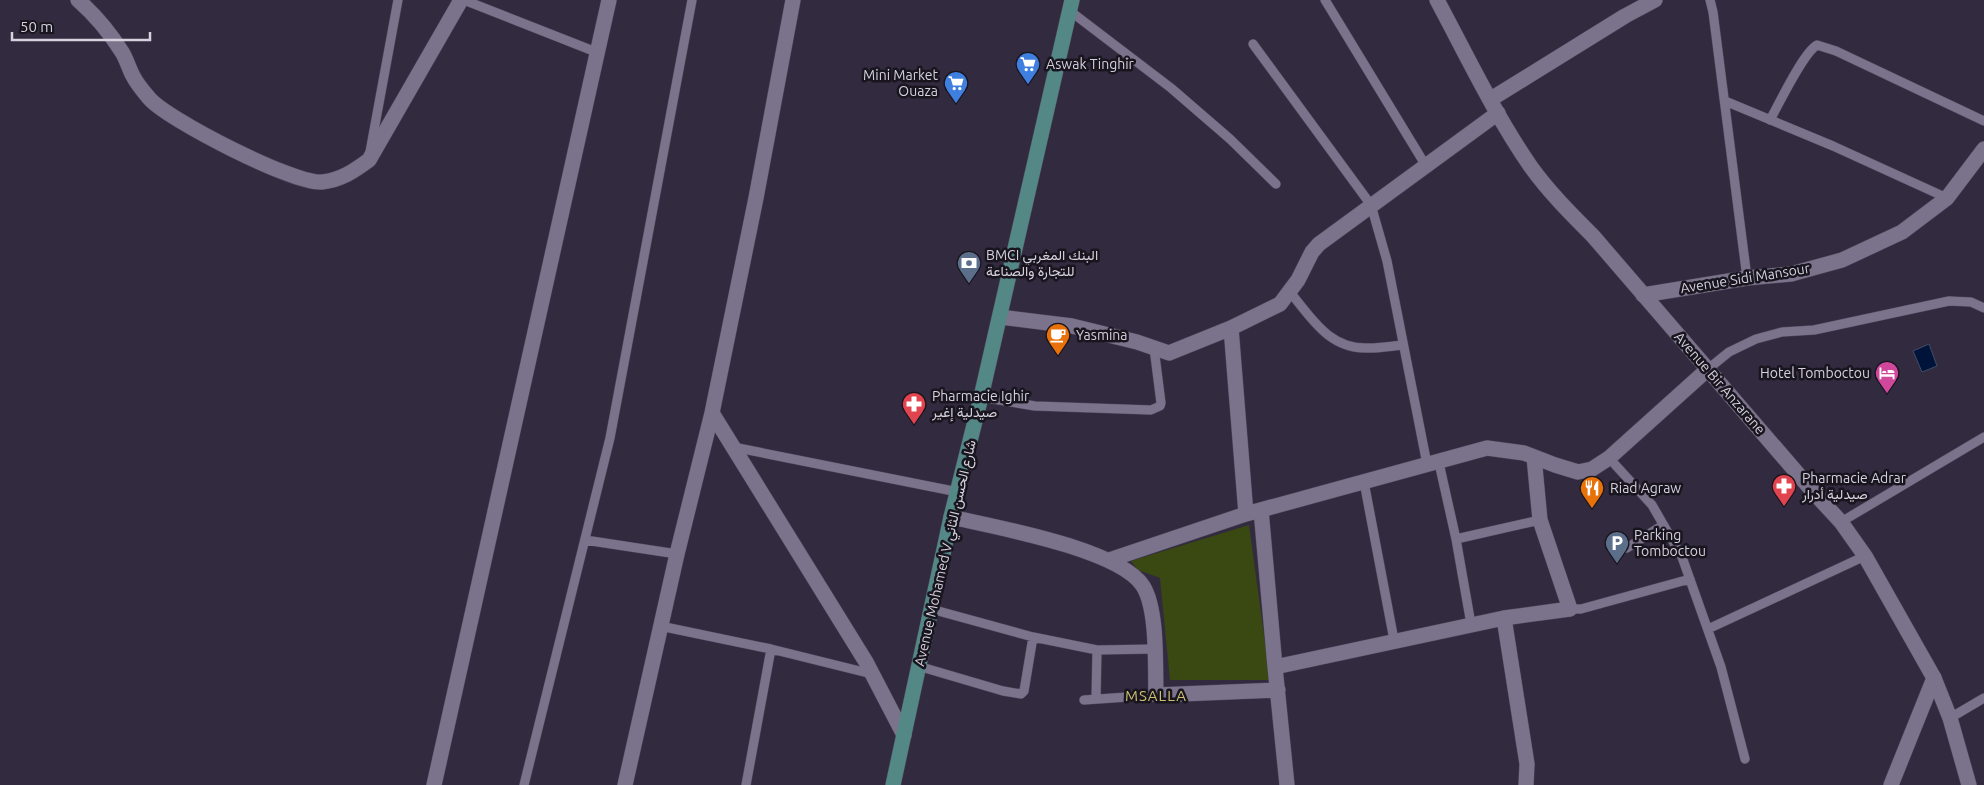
<svg xmlns="http://www.w3.org/2000/svg" width="1984" height="785" viewBox="0 0 1984 785" font-family="Ubuntu,Vazirmatn,sans-serif">
  <rect width="100%" height="100%" fill="#322a3f"/>
  <path fill="#3a4912" d="M 1249,525 L 1270,680 L 1170,680 L 1160,578 L 1138,570 L 1131,561 Z"/>
  <path fill="#001439" stroke="#404d6a" d="M 1929,344 L 1937,366 L 1922,372 L 1913,351 Z"/>
  <g fill="none" stroke-linecap="round" stroke-linejoin="round">
    <g stroke="#4e485a" stroke-width="10">
      <path id="service" d="M 464,0 L 596,52
        M 1325,0 L 1426,166
        M 1710,0 L 1713,12 L 1747,278
        M 1070,11 L 1171,88 L 1230,139 L 1276,184
        M 1253,44 L 1371,205 L 1387,261 L 1427,464
        M 1725,101 L 1833,146 L 1947,198
        M 1770,120 C 1779,104 1803,53 1817,45 L 1836,51 L 1984,121
        M 370,152 L 398,0
        M 1290,292 C 1312,319 1330,350 1369,348 C 1380,348 1392,346 1403,345
        M 1708,369 L 1729,352 L 1756,339 L 1782,332 L 1814,330 L 1949,301 L 1971,302 L 1984,308
        M 981,397 L 1035,406 L 1151,410 L 1160,406 L 1161,403 L 1154,348
        M 733,447 L 958,492
        M 1609,458 L 1652,505 L 1682,557 L 1721,667 L 1745,759
        M 1439,463 L 1456,539 L 1540,520
        M 1364,482 L 1394,640
        M 1841,522 L 1984,437
        M 1456,539 L 1471,624
        M 585,540 L 677,554
        M 1627,548 L 1663,525
        M 931,609 L 1033,637 L 1097,650 L 1096,699
        M 1570,609 L 1581,609 L 1690,579
        M 660,626 L 771,649 L 872,674
        M 1708,629 L 1865,556
        M 1097,650 L 1154,649
        M 918,666 L 1003,691 L 1021,694 L 1024,691 L 1033,637
        M 1084,700 L 1156,695
        M 1950,718 L 1984,698
        M 524,785 L 610,438 L 692,0
        M 746,785 L 771,649"/>
    </g>
    <g stroke="#4e485a" stroke-width="16">
      <path id="minor" d="M 78,0 C 95,15 110,33 122,52 C 127,60 129,69 133,76 C 137,84 143,91 149,98 C 166,119 295,185 322,182 C 341,180 354,171 369,160 L 461,0
        M 1491,99 L 1625,16 L 1655,0
        M 1643,295 L 1747,278 L 1791,274 L 1842,260 L 1902,232 L 1947,198 L 1984,149
        M 1000,317 L 1072,326 L 1137,342 L 1169,353 L 1231,328 L 1280,304 L 1298,280 L 1312,252 L 1319,244 L 1498,113
        M 712,413 L 866,662 L 904,735
        M 1261,510 L 1275,667
        M 1246,514 L 1487,448 L 1524,453 L 1555,465 L 1578,472 L 1592,469 L 1609,458 L 1708,369
        M 951,517 C 995,527 1119,549 1143,586 C 1158,610 1155,666 1156,695 L 1278,690
        M 1109,560 L 1246,514 L 1231,328
        M 1504,618 L 1527,764 L 1526,785
        M 434,785 L 609,0
        M 625,785 L 677,554 L 712,413 L 756,198 L 793,0
        M 1287,785 L 1275,667 L 1504,618 L 1570,609 L 1540,520 L 1534,457
        M 1891,785 L 1934,678"/>
    </g>
    <g stroke="#4e485a" stroke-width="16">
      <path id="tertiary" d="M 1437,0 C 1467,56 1495,115 1531,167 C 1549,192 1571,214 1593,236 L 1816,495 L 1841,522 L 1865,556 L 1934,678 L 1950,718 L 1969,785"/>
    </g>
    <g stroke="#4e485a" stroke-width="16">
      <path id="primary" d="M 893,785 L 951,517 L 981,397 L 1072,0"/>
    </g>
    <use href="#service" stroke="#7b738b" stroke-width="9"/>
    <use href="#minor" stroke="#7b738b" stroke-width="15"/>
    <use href="#tertiary" stroke="#7b738b" stroke-width="15"/>
    <use href="#primary" stroke="#538887" stroke-width="15"/>
  </g>
  <defs>
    <g id="supermarket-pin" transform="scale(1.25)"><path d="M0 17L-7.5 6A9.5 9.5 0 1 1 7.5 6Z" fill="#3f7fe0" stroke="#18151e"/><path d="M-6-5.5h2.5l.6 2H6L4.5 2H-2.5L-4.4-4H-6ZM-1.5 3.2a1.3 1.3 0 1 0 .1 0ZM3 3.2a1.3 1.3 0 1 0 .1 0Z" fill="#fff"/></g>
    <g id="bank-pin" transform="scale(1.25)"><path d="M0 17L-7.5 6A9.5 9.5 0 1 1 7.5 6Z" fill="#5c6f8a" stroke="#18151e"/><path d="M-6-4H6V4H-6ZM0-2.3a2.3 2.3 0 1 0 0 4.6a2.3 2.3 0 1 0 0-4.6Z" fill="#fff"/></g>
    <g id="cafe-pin" transform="scale(1.25)"><path d="M0 17L-7.5 6A9.5 9.5 0 1 1 7.5 6Z" fill="#e8710a" stroke="#18151e"/><path d="M-5.5-4.5H6V0H3Q3 3.5 0 3.5H-2.5Q-5.5 3.5-5.5 0ZM3-3.2v2h1.7v-2ZM-6 4.5H4V6H-6Z" fill="#fff"/></g>
    <g id="hotel-pin" transform="scale(1.25)"><path d="M0 17L-7.5 6A9.5 9.5 0 1 1 7.5 6Z" fill="#d1479c" stroke="#18151e"/><path d="M-6-4.5h1.5V1H6V5H4.5V3h-9V5H-6ZM-4 0a1.8 1.8 0 1 1 3.6 0ZM.5 0V-2.5h3Q6-2.5 6 0Z" fill="#fff"/></g>
    <g id="pharmacy-pin" transform="scale(1.25)"><path d="M0 17L-7.5 6A9.5 9.5 0 1 1 7.5 6Z" fill="#e0444e" stroke="#18151e"/><path d="M-2-6h4v4h4v4h-4v4h-4v-4h-4v-4h4Z" fill="#fff"/></g>
    <g id="restaurant-pin" transform="scale(1.25)"><path d="M0 17L-7.5 6A9.5 9.5 0 1 1 7.5 6Z" fill="#e8710a" stroke="#18151e"/><path d="M-5-6h1v4h1v-4h1v4h1v-4h1v5L-1.5 .5V6h-2V.5L-5-1ZM5-6V6H3V1.5H1.5Q1.5-4 5-6Z" fill="#fff"/></g>
    <g id="parking-pin" transform="scale(1.25)"><path d="M0 17L-7.5 6A9.5 9.5 0 1 1 7.5 6Z" fill="#5c6f8a" stroke="#18151e"/><path d="M-3.5-5.5H1a3.5 3.5 0 0 1 0 7H-1V5.5H-3.5ZM-1-3.4V-.6H.8a1.4 1.4 0 0 0 0-2.8Z" fill="#fff"/></g>
  </defs>
  <g fill-rule="evenodd">
    <use href="#supermarket-pin" x="1028" y="64"/>
    <use href="#supermarket-pin" x="956" y="83"/>
    <use href="#bank-pin" x="969" y="263"/>
    <use href="#cafe-pin" x="1058" y="335"/>
    <use href="#hotel-pin" x="1887" y="373"/>
    <use href="#pharmacy-pin" x="914" y="404"/>
    <use href="#pharmacy-pin" x="1784" y="486"/>
    <use href="#restaurant-pin" x="1592" y="488"/>
    <use href="#parking-pin" x="1617" y="543"/>
  </g>
  <g text-anchor="middle" dominant-baseline="central" stroke-width="5" stroke-linejoin="round" paint-order="stroke">
    <g font-size="14" fill="#d5d1de" stroke="#18151e" text-anchor="start">
      <text x="1046" y="64">Aswak Tinghir</text>
      <text x="938" y="75" text-anchor="end">Mini Market<tspan x="938" dy="16">Ouaza</tspan></text>
      <text x="986" y="255">BMCI البنك المغربي<tspan x="986" dy="16">للتجارة والصناعة</tspan></text>
      <text x="1076" y="335">Yasmina</text>
      <text x="1870" y="373" text-anchor="end">Hotel Tomboctou</text>
      <text x="932" y="396">Pharmacie Ighir<tspan x="932" dy="16">صيدلية إغير</tspan></text>
      <text x="1802" y="478">Pharmacie Adrar<tspan x="1802" dy="16">صيدلية أدرار</tspan></text>
      <text x="1610" y="488">Riad Agraw</text>
      <text x="1634" y="535">Parking<tspan x="1634" dy="16">Tomboctou</tspan></text>
    </g>
    <g font-size="14" fill="#d5d1de" stroke="#18151e">
      <text transform="translate(1745 278) rotate(-9)">Avenue Sidi Mansour</text>
      <text transform="translate(1720 383) rotate(49)">Avenue Bir Anzarane</text>
      <text transform="translate(945 553) rotate(-77)">Avenue Mohamed V شارع الحسن الثاني</text>
    </g>
    <g font-size="15" letter-spacing="1" fill="#ccc173" stroke="#18151e">
      <text x="1156" y="695">MSALLA</text>
    </g>
  </g>
  <path d="M12 32v8h138v-8" fill="none" stroke="#d5d1de" stroke-width="2.5"/>
  <text x="20" y="32" font-size="15" fill="#d5d1de" stroke="#18151e" stroke-width="4" paint-order="stroke">50 m</text>
</svg>
